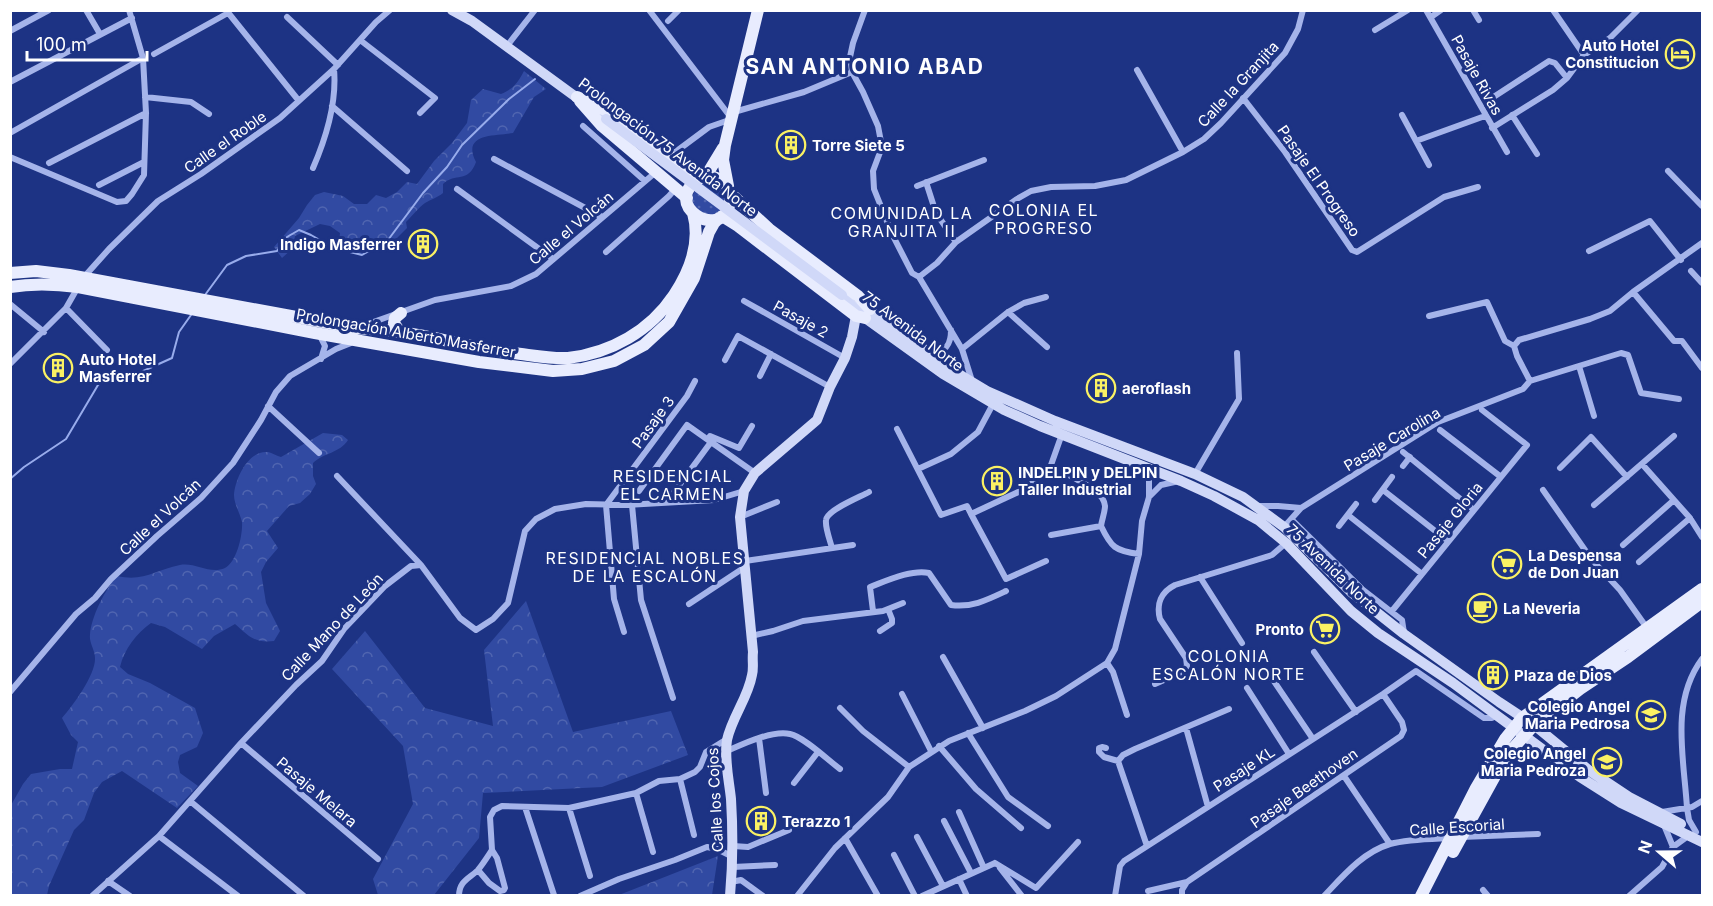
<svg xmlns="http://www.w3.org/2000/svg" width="1713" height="906" viewBox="0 0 1713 906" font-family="Inter,sans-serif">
  <defs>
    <pattern id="forest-crowns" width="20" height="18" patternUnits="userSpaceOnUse" patternTransform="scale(1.5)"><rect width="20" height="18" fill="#314aa2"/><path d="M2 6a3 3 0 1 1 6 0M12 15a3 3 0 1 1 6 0" fill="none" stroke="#5065b0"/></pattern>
    <pattern id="park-dots" width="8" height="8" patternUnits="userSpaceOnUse" patternTransform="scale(1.5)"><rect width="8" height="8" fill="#314aa2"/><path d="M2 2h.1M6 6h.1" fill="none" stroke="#5065b0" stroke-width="1.8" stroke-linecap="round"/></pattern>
  </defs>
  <rect width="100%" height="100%" fill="#1d3384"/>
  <path fill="url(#forest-crowns)" d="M 524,71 L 546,89 L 534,97 L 513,133 C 495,136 461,133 476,162 C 468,184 455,172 443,184 L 443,193 C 437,198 431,199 425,203 C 418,208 412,216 406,222 L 407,228 L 389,246 L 362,255 L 346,251 L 339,242 L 340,233 L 330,226 L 320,224 L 295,236 L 293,248 L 282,258 L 274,247 L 299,218 L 307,205 L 315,195 L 324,192 L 343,196 L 354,204 L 367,204 L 376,195 L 386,198 L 397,192 L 407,182 L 417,184 L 434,161 L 452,143 L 467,123 L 471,100 L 483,89 L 501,94 C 513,89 518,83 524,71 Z
    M 323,433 L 342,435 L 348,440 C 340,453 323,453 313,463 L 313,476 L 316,484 L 310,494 L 300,503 L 289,506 L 267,531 L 278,548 L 266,562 L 261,572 L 266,603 L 280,631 L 274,641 C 254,643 250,637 235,624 L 214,636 L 202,649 L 165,627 L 151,623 C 137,633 124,649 120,667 L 128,674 L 150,683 L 195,708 L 203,733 L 197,747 L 180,755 L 178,762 L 180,773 L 198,786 L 177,808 L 122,771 L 102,782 L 94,793 L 84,820 L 74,830 L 49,886 L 47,895 L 11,895 L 10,807 L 23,784 L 31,774 L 60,769 L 72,769 L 78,742 L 71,735 L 62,718 C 73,706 96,674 95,658 C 95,650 89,643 90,635 C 91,617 105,590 117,576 C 144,582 155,570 180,565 C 195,562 210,575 225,568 C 237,562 243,534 242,522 C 240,513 234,504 234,495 C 235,479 248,450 268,452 C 272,453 277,456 281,457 Z
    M 526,601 L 573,732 L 671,711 L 688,755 L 602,787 L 483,793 L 479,838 L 434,895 L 378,895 L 373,879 L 413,804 L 403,746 L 332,669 L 365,631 L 425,708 L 493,726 L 484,650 Z
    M 718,856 L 712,895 L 619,895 Z"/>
  <path fill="url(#park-dots)" d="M 704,181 L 724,186 L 726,207 L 711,216 C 707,214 701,213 697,210 C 685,201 696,188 704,181 Z"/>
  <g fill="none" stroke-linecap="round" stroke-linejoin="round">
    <path stroke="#98acec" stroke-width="2" d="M 205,295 L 227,265 L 246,256 L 277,251 L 287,237 L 299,230 L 311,235 L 334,248 L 362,255 L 388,240 L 423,193 L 447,167 L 462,145 L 509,99 L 535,79
      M 10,479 L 24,467 L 66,439 L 98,385 L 117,372 L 141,372 L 172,358 L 179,332 L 191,315"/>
    <path stroke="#a5b4ea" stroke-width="6" d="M 86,10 L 100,34
      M 226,10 L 299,101
      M 649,10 L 732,119 L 709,127 L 670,156
      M 865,10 L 853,43 L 850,57 L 852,72 L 863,92 L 878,126 L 882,147 L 873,171 L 874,189 L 892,234 L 912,273 L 919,277 L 962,349 L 972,381
      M 1426,10 L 1507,152
      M 1473,10 L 1479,20
      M 1553,10 L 1584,55
      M 287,17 L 338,65
      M 1431,17 L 1441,10
      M 668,21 L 679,10
      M 1375,30 L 1408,10
      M 10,31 L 49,10
      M 360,40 L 435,98 L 420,113
      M 507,46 L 535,10
      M 154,54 L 228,13
      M 1137,70 L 1183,152
      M 10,82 L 132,18
      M 145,97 L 191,102 L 209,114
      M 1243,98 L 1285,152 L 1352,250 L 1357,252 L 1444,197 L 1478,187
      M 1492,98 L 1549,61 L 1555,63 L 1567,78
      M 332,106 L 407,171
      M 734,112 L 804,92 L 852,72
      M 1402,115 L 1429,165
      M 1512,115 L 1537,154
      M 583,126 L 645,181
      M 1492,128 L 1553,90 L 1567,78 L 1584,55 L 1610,38 L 1638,10
      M 10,133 L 143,58
      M 1416,141 L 1485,116
      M 10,157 L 117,202 L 126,201 L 132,194 L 144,175 L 146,113 L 143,58 L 129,10
      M 494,159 L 602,217
      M 49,163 L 146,113
      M 313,168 C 326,138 337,102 334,69
      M 1668,171 L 1702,206
      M 926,182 L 936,213 L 956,242
      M 99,185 L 144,162
      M 917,186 L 984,160
      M 457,189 L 553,259
      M 1589,251 L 1650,221 L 1681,260
      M 606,252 L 669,196 L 676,188
      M 1691,271 L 1702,283
      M 84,277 L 109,249 L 158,201 L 201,174 L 280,118 L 334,69 L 376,22 L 390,10
      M 919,277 L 937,263 L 956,242 L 1017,199 L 1031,191 L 1051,187 L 1095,186 L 1126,180 L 1183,152 L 1204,139 L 1221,123 L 1285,53 L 1298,29 L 1303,10
      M 1633,292 L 1674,341 L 1682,341 L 1702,368
      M 744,301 L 845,358
      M 10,304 L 44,332
      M 66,308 L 107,350
      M 1008,312 L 1047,347
      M 1429,316 L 1487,302 L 1505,341 L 1514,346
      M 365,325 L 435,300 L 511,286 L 536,274 L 656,172
      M 320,336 L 325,346 L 321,359
      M 962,349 L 1008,312 L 1024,303 L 1046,297
      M 932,353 C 947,352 951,343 951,330
      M 725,360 L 738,336 L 830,387
      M 10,364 L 66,308 L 78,287
      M 1579,366 L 1594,416
      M 760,376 L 771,354
      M 1530,381 L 1517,356 L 1514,346 L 1519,340 L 1590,319 L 1610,311 L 1633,292 L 1702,243
      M 268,406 L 319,453
      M 897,429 L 941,515 L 967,506 L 971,514 L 1027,488 L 1051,465 L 1062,434
      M 1440,430 L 1501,477
      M 710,436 L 739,448 L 752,426
      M 1403,452 L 1474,510
      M 1642,464 L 1690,518 L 1702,537
      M 1403,466 L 1410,457
      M 1560,468 L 1591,437 L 1627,477
      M 918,469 L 951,454 L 978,432 L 993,404
      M 1195,474 L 1239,399 L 1237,353
      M 1069,475 C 1080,482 1104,491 1105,506 C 1105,512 1102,519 1101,526 C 1111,547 1115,551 1139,554
      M 337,476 L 421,565
      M 1383,490 L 1448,541
      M 1543,490 L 1592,560 L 1620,590 L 1647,628
      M 639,491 L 687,425 L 711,442
      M 672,495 L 711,442 L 755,473
      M 1149,497 L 1161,485 L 1179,481
      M 1375,500 L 1392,477
      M 632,505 L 641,600 L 673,698
      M 1594,505 L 1674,436
      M 1258,506 L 1278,506 L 1301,508
      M 971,514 L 1006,579 L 1046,561
      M 1348,515 L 1422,574
      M 740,517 L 777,502
      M 1291,519 L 1362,589 L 1402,620 L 1404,633
      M 1339,526 L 1356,504
      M 1284,527 L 1301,508 L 1438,422 L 1523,389 L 1530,381 L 1621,353 L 1628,355 L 1641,393 L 1679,399
      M 1051,535 L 1101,526
      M 1623,545 L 1674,500
      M 832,548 C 830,540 825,528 826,520 C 827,510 860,497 869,492
      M 745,561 L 853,545
      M 1639,562 L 1690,518
      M 1200,577 L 1242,643
      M 689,604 L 745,567
      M 873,611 L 870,587 C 886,581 912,569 929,573 L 951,605 C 971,608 987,600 1006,591
      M 1392,611 L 1527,445 L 1482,410
      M 880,631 L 892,623 L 892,619 L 888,609
      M 624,632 L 614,599 L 606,505 L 687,396 L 695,381
      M 751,636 L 773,631 L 803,621 L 883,611 L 903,603
      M 1314,652 L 1356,712
      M 943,657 L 983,728
      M 1107,663 L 1113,672 L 1127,715
      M 1271,677 L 1313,739
      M 1155,684 L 1182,672 L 1187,666 L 1186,658 L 1160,619 C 1156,604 1161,592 1175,585 L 1272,555 L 1286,543
      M 1247,688 L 1289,754
      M 10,692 L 76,614 L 95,598 L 111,579 L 157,536 L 201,498 L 233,463 L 261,420 L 276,392 L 290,376 L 336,349 L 351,343
      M 902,694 L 931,751
      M 840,708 L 863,731 L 909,767
      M 1186,728 L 1208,807
      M 968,733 L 1008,797 L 1048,826
      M 759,738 L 766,793
      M 241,743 L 378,859
      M 939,746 L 976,789 L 1021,828
      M 1106,748 L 1102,747 L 1099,748 L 1099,752 L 1104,757 L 1118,761
      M 727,751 C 743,744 772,730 790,734 C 804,737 828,760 840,769
      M 1118,761 L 1123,755 L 1135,749 L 1229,709
      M 1118,761 L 1147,846
      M 1344,776 L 1390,844
      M 680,779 L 694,835
      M 794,783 L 818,752
      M 636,793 L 653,852
      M 190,801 L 304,896
      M 525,807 L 554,895
      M 569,808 L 590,876
      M 959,812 L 984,868
      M 1662,812 L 1692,807 L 1702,801
      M 944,821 L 971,873
      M 1664,825 L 1673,847
      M 1696,832 L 1689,820 L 1687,808 C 1684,758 1670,702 1702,659
      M 159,836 L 238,896
      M 917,837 L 943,886
      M 1461,837 L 1538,834
      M 845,838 L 878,896
      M 733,846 L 748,847 L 789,830
      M 894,855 L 915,896
      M 995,863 L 1036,888 L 1078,842
      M 733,867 L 775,865
      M 1000,868 L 1022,896
      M 478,870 L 489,883 L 500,891 L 504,890 L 505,888 L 497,858 L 492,850
      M 959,879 L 967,896
      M 108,881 L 130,896
      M 731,882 L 741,880 L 763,896
      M 1483,890 L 1488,896
      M 1148,891 L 1187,882
      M 92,896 L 159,836 L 241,743 L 296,685 L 322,661 L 344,629 L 385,586 L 411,566 L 421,565 L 460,618 L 476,630 L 493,619 L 508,603 L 525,531 L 536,519 L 555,509 L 586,504 L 626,505 L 714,500 L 744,491
      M 459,896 C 459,881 469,879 478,870 C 483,864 488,856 492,850 L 490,817 L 494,810 L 502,806 L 569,808 L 636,793 L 659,781 L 680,779 L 695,772 L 700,767 L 706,752 L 727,739
      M 580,896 L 619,879 L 675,860 L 707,847 L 717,849 L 733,857
      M 797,896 L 835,848 L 888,797 L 909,767 L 949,741 L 1025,711 L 1056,696 L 1107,663 L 1115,649 L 1139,554 L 1142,521 L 1149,497 L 1149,481 L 1145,467
      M 922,896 L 995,863
      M 1115,896 L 1120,866 L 1124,861 L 1383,694 L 1416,671 L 1484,718 L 1492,718 L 1497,715
      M 1182,896 L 1182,890 L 1187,882 L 1401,736 L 1404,730 L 1402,722 L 1383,694
      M 1324,896 C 1343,876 1363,852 1390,844 C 1409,839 1431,839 1451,838
      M 1629,896 L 1662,867 L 1673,847 L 1688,836"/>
    <path stroke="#d0d8f8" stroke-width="10" d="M 452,10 L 472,21 L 606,119
      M 842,295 L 865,318 L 943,374 L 1004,410 L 1040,426 L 1181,481 L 1214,496 L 1258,520 L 1286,543 L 1351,611 L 1378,633 L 1453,683 L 1580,777 L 1621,803 L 1702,842
      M 862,305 L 962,376 L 987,391 L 1055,421 L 1195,474 L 1243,497 L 1284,527 L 1351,592 L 1404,634 L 1499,702 L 1534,725 L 1590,771 L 1629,797 L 1681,824
      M 730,896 C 733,863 733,832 731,799 C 729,780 724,759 727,740 C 732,717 748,698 752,675 C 754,668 752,660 753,652 L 740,517 L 744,491 L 755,473 L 817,420 L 830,387 L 845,358 L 852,337 L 856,316"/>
    <path stroke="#e8ecfe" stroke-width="12" d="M 577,97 L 612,113 L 700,178 C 716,173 733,183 730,202 C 723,244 658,204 700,178
      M 580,101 L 602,126 L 687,198
      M 706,176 L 723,148
      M 728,186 L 723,160 L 725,145 L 758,10
      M 730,193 L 769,229 L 858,296 L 870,309
      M 722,216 L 738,226 L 856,316 L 865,318
      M 10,273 L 36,271 L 69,275 L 356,328 C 371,329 386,330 401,332 C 439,338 476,348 513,353 C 531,355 550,359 568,358 C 611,353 650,331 674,295 C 690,271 701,242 693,213
      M 10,287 C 33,283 56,284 78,287 L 315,333 L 479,362 L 553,371 L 582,369 L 614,361 L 644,345 L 669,322 L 694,278 L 709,232 L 714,223 L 719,218
      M 400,332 L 394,323 L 395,318 L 401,313
      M 1453,852 L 1506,756 L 1534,725 L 1580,689 L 1628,657 L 1702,602
      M 1421,896 L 1476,788 L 1505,739 L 1522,718 L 1702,589"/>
    <path stroke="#d0d8f8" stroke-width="10" d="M 606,119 L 842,295"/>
  </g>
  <defs>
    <g id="hotel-ring" transform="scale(1.5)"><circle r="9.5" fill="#1d3384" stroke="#faf163" stroke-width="1.5"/><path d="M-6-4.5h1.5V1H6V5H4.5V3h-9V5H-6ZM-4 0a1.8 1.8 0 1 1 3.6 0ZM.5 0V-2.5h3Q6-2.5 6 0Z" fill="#faf163"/></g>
    <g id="building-ring" transform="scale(1.5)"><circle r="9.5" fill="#1d3384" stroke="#faf163" stroke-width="1.5"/><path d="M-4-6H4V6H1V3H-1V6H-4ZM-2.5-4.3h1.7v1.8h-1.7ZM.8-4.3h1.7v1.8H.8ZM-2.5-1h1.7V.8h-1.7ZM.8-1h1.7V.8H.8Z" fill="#faf163"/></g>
    <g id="supermarket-ring" transform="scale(1.5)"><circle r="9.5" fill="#1d3384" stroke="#faf163" stroke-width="1.5"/><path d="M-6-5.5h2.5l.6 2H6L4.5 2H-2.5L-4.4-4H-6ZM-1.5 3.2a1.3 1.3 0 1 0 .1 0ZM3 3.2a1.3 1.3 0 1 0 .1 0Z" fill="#faf163"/></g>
    <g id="cafe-ring" transform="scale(1.5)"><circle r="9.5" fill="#1d3384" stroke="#faf163" stroke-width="1.5"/><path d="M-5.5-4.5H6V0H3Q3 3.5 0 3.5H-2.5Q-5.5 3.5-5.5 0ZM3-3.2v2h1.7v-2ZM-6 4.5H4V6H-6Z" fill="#faf163"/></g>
    <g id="school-ring" transform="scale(1.5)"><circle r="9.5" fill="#1d3384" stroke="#faf163" stroke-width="1.5"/><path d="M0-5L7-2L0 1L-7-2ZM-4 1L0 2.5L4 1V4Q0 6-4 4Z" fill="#faf163"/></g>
  </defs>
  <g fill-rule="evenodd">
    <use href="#hotel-ring" x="1680" y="54"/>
    <use href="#building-ring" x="791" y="145"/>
    <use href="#building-ring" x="423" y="244"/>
    <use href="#building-ring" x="58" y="368"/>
    <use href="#building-ring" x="1101" y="388"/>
    <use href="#building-ring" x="997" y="481"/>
    <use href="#supermarket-ring" x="1507" y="564"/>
    <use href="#cafe-ring" x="1482" y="608"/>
    <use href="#supermarket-ring" x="1325" y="629"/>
    <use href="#building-ring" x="1493" y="675"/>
    <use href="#school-ring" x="1651" y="715"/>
    <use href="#school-ring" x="1607" y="762"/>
    <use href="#building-ring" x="761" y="821"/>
  </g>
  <g text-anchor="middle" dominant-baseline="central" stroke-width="6" stroke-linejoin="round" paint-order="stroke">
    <g font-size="15" font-weight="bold" fill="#fff" stroke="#1d3384" text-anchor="start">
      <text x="1659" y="45" text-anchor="end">Auto Hotel<tspan x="1659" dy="17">Constitucion</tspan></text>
      <text x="812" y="145">Torre Siete 5</text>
      <text x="402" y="244" text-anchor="end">Indigo Masferrer</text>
      <text x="79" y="359">Auto Hotel<tspan x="79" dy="17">Masferrer</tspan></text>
      <text x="1122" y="388">aeroflash</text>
      <text x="1018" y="472">INDELPIN y DELPIN<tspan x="1018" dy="17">Taller Industrial</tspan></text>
      <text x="1528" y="555">La Despensa<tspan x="1528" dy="17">de Don Juan</tspan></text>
      <text x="1503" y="608">La Neveria</text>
      <text x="1304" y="629" text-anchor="end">Pronto</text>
      <text x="1514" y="675">Plaza de Dios</text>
      <text x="1630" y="706" text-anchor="end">Colegio Angel<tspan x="1630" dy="17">Maria Pedrosa</tspan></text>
      <text x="1586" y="753" text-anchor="end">Colegio Angel<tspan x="1586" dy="17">Maria Pedroza</tspan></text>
      <text x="782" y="821">Terazzo 1</text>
    </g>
    <g font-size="15" fill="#fff" stroke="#1d3384">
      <text transform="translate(1477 75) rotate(61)">Pasaje Rivas</text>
      <text transform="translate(1238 84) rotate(-47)">Calle la Granjita</text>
      <text transform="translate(225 142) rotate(-35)">Calle el Roble</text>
      <text transform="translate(668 147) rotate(37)">Prolongación 75 Avenida Norte</text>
      <text transform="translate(1319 181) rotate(55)">Pasaje El Progreso</text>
      <text transform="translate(571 228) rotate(-40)">Calle el Volcán</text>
      <text transform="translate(801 319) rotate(29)">Pasaje 2</text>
      <text transform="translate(913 331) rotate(37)">75 Avenida Norte</text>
      <text transform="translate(406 333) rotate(10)">Prolongación Alberto Masferrer</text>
      <text transform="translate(653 422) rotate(-54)">Pasaje 3</text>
      <text transform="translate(1392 439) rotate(-31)">Pasaje Carolina</text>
      <text transform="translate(160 517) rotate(-43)">Calle el Volcán</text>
      <text transform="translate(1450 520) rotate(-51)">Pasaje Gloria</text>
      <text transform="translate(1333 569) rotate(44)">75 Avenida Norte</text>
      <text transform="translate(332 627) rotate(-47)">Calle Mano de León</text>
      <text transform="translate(1244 769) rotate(-33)">Pasaje KL</text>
      <text transform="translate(1304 788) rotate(-35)">Pasaje Beethoven</text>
      <text transform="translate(317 792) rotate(40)">Pasaje Melara</text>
      <text transform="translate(715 800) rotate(-93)">Calle los Cojos</text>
      <text transform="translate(1457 827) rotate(-4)">Calle Escorial</text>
    </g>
    <g font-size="16" letter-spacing="1.5" fill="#fff" stroke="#1d3384">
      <text x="1044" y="210">COLONIA EL<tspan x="1044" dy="18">PROGRESO</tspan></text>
      <text x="902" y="213">COMUNIDAD LA<tspan x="902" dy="18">GRANJITA II</tspan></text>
      <text x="673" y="476">RESIDENCIAL<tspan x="673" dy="18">EL CARMEN</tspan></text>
      <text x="645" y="558">RESIDENCIAL NOBLES<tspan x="645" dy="18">DE LA ESCALÓN</tspan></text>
      <text x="1229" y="656">COLONIA<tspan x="1229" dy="18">ESCALÓN NORTE</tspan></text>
    </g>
    <g font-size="21" font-weight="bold" letter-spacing="1.5" fill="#fff" stroke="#1d3384">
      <text x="865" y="66">SAN ANTONIO ABAD</text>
    </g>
  </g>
  <rect width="1713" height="906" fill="none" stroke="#ffffff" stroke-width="24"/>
  <g transform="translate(1659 852) rotate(290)" stroke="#1d3384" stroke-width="4.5" paint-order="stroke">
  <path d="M0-4.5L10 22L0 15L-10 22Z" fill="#ffffff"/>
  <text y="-9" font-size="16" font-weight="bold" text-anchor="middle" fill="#ffffff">N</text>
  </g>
  <path d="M27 51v9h120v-9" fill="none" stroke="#ffffff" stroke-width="3"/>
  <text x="36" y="51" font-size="18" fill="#ffffff" stroke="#1d3384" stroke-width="4.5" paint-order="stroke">100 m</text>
</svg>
